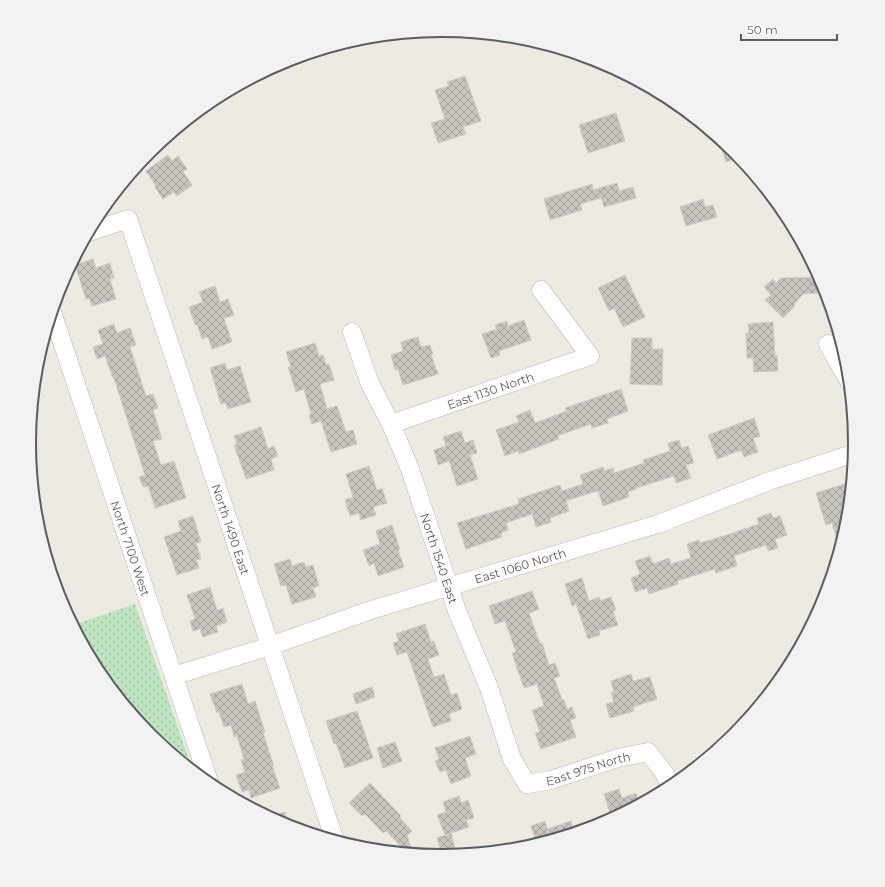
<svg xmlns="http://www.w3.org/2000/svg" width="885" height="887" viewBox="0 0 885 887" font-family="Montserrat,sans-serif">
  <defs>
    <pattern id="grass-dots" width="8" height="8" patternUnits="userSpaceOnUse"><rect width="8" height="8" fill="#bfe4c0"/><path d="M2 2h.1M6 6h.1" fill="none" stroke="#9ebc9f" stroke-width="1.8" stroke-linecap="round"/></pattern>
    <pattern id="building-cross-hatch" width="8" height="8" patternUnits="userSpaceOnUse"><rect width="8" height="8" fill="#c8c5bf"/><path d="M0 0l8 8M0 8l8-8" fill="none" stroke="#a5a39f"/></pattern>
  </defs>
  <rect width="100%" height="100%" fill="#edeae2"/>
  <path fill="url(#grass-dots)" d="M 135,604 L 193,771 L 150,736 L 99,673 L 73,625 Z"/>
  <path fill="url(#building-cross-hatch)" stroke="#d1ccc0" d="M 465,76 L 481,121 L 463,127 L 466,134 L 438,143 L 431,123 L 445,119 L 435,90 L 449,86 L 447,82 Z
    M 616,113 L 625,141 L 588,153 L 579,125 Z
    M 718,137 L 735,151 L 740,157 L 726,162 Z
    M 168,155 L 172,161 L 178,156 L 187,169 L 183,172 L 192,185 L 177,196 L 174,192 L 163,199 L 155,187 L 156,186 L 146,171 Z
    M 617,183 L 619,191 L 633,187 L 636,198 L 604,207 L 601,198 L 580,204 L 582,210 L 550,220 L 544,199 L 592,184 L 593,190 Z
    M 703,199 L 705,207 L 713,205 L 717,217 L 686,226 L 680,207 Z
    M 93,259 L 96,268 L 110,263 L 114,278 L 110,279 L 116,299 L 92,306 L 89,298 L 86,299 L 75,265 Z
    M 625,275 L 645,317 L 623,327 L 614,308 L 609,311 L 598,288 Z
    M 820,277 L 822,281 L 823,293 L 803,294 L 794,304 L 795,306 L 783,318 L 765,300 L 771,295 L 764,287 L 773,279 L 776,283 L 781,278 Z
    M 215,286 L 220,302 L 228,299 L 234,315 L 224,318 L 232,342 L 212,349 L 208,337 L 202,339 L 197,324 L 195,325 L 189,307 L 203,302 L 199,292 Z
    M 524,320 L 531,340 L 499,351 L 500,355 L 491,358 L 482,334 L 497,329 L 495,325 L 507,321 L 508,326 Z
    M 773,322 L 775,356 L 777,355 L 778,371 L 754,372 L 753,358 L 747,358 L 746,333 L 749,333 L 748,324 Z
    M 114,324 L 117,333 L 130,328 L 136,345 L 130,347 L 146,396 L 153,394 L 158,408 L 153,410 L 162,439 L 153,441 L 161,465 L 174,461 L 186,498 L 155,508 L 148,486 L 143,487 L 139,477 L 145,475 L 114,378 L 113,378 L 105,356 L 97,359 L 93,347 L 103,344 L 98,330 Z
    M 418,337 L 421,347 L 430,345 L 433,354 L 431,355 L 438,374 L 403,385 L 398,369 L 395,370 L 391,355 L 403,351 L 401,342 Z
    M 632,338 L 652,338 L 652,349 L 663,349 L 662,385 L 630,384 Z
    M 315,343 L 319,356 L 323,355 L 326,365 L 329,364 L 334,380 L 320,384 L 327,409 L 337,406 L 346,432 L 353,430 L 357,444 L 331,452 L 321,421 L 312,424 L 309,415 L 311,414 L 304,389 L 296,392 L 288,367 L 291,367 L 286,352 Z
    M 225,363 L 227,370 L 240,366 L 251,402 L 228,409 L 226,403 L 221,404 L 210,368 Z
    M 621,389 L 628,411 L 607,419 L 608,423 L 592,428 L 591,424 L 557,436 L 559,439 L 519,454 L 518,451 L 505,456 L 496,430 L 519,422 L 516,416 L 530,410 L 535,423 L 567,411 L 565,408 Z
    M 754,418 L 760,436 L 753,438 L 758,452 L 744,457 L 741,450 L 717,459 L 708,435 Z
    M 261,427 L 268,449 L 274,446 L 278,456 L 271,459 L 274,470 L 246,479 L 234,445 L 237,444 L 234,436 Z
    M 461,431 L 465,443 L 473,440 L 477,453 L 470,455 L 478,479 L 457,486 L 449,461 L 438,465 L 434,450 L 446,446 L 443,437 Z
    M 679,440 L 681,448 L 688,446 L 694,463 L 686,465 L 691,478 L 676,483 L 674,476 L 636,488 L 636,489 L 628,492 L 629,497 L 603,506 L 598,491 L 587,494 L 566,501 L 569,511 L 550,518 L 551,522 L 536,527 L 532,514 L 506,523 L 508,530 L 501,533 L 502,537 L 466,549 L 457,523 L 519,504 L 518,499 L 560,485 L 562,491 L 583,484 L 580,475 L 603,467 L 604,471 L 613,468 L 614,473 L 644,463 L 643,460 L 670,451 L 668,443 Z
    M 369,466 L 377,490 L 382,488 L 387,503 L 373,507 L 376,515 L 361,520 L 359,513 L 350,516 L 345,500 L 353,497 L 346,474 Z
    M 848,483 L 851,492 L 848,524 L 840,549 L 832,523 L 826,525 L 816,493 Z
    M 771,513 L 773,518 L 780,516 L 787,535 L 775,539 L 778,548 L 768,551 L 766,545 L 734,556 L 737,566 L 716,573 L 715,569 L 677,581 L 678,584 L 649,594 L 647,588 L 635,592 L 631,578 L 640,574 L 635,561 L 650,556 L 653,564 L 669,558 L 671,564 L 691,558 L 687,544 L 699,540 L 700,543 L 727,535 L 759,524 L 757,518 Z
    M 193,516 L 201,542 L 196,543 L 201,559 L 196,560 L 199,568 L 177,575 L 164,537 L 181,531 L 178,521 Z
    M 392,525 L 400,550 L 398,550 L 404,567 L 378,576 L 374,563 L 369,566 L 363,550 L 380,544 L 376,531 Z
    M 290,559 L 292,566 L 304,562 L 306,567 L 313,565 L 319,586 L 313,588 L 316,597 L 292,604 L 286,585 L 281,586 L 274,564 Z
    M 582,578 L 589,601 L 599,597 L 600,601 L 611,597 L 616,610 L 613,611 L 618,625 L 599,631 L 600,635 L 588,639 L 576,604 L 572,606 L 565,584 Z
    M 210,587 L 217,610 L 223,608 L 227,622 L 216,626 L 218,632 L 203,637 L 200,629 L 193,631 L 190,621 L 195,619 L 187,595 Z
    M 532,591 L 539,609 L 529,613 L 540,644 L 542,643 L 549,665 L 555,663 L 560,676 L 554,678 L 562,700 L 564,700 L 567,709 L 572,707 L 576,718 L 570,720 L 576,737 L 541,749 L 535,733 L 540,732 L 532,710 L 544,706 L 537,684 L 524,688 L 512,653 L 516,652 L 505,621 L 495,624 L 489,606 Z
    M 425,624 L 431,642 L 434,641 L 439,655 L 428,659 L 434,677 L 444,674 L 451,695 L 457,693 L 462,709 L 449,714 L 451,721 L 433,727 L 407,652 L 397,655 L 393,643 L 399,641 L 396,634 Z
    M 631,674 L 633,681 L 650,677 L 657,699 L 633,707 L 634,711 L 610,718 L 606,704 L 614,702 L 611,693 L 614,692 L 611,681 Z
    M 242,684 L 248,704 L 255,701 L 265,732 L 263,733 L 274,766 L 272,766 L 280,788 L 251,798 L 249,790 L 242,792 L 236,775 L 245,772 L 241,760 L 244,759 L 237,736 L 234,737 L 231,725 L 224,727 L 219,712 L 217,713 L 210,694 Z
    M 372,687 L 375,697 L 356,704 L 353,694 Z
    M 357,711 L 373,758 L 345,768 L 336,743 L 334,744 L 326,721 Z
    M 470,736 L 476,754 L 465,758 L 471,776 L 451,784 L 446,770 L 440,772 L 435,761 L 439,759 L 435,748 Z
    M 395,742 L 402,761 L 383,768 L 377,748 Z
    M 370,783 L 401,816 L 400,818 L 412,831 L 407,835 L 413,854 L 408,854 L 386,831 L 383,833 L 365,814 L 362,816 L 349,803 Z
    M 619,789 L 622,798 L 636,793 L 639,805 L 612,819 L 604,794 Z
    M 459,796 L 461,803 L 468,800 L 474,818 L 466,820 L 469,827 L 445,835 L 437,815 L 446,812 L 443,802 Z
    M 285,812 L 289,827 L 268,817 Z
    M 545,821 L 547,829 L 571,821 L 575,833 L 537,845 L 531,826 Z
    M 451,833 L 455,848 L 441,852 L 437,838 Z"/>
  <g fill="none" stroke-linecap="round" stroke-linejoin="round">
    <g stroke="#b4b7bc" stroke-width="19">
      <g id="minor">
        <path id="s1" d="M 89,232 L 128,219 L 335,841"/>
        <path id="s2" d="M 52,312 L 210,785"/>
        <path id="s3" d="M 352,332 L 370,384 L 391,424 L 410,469 L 457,611 L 489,688 L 512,759 L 527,784 L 551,780 L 618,758 L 648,752 L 665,774 L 670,789"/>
        <path d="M 828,344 L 850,383"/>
        <path id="s4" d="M 391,424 L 590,356 L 541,290"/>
        <path id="s5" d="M 183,673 L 270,646 L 371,610 L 658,524 L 772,480 L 855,453"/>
      </g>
    </g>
    <use href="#minor" stroke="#fff" stroke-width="18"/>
  </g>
  <g text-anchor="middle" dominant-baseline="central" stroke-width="4" stroke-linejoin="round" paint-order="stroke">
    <g font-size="12" fill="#5a5e62" stroke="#fff">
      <text stroke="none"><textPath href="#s4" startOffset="105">East 1130 North</textPath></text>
      <text stroke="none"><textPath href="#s1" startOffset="368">North 1490 East</textPath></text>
      <text stroke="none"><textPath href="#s2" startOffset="249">North 7100 West</textPath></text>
      <text stroke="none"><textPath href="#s3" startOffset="243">North 1540 East</textPath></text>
      <text stroke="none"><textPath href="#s5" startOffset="354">East 1060 North</textPath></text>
      <text stroke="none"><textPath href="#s3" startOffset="549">East 975 North</textPath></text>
    </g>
  </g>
  <path d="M0 0H885V887H0ZM36 443a406 406 0 1 1 812 0a406 406 0 1 1-812 0Z" fill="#f2f2f2" fill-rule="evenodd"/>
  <path fill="none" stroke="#5a5e62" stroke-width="2" d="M36 443a406 406 0 1 1 812 0a406 406 0 1 1-812 0Z"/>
  <path d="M741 34v6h96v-6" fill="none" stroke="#5a5e62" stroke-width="2"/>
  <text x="747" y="34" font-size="12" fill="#5a5e62" stroke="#ffffff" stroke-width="3" paint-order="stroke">50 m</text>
</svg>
